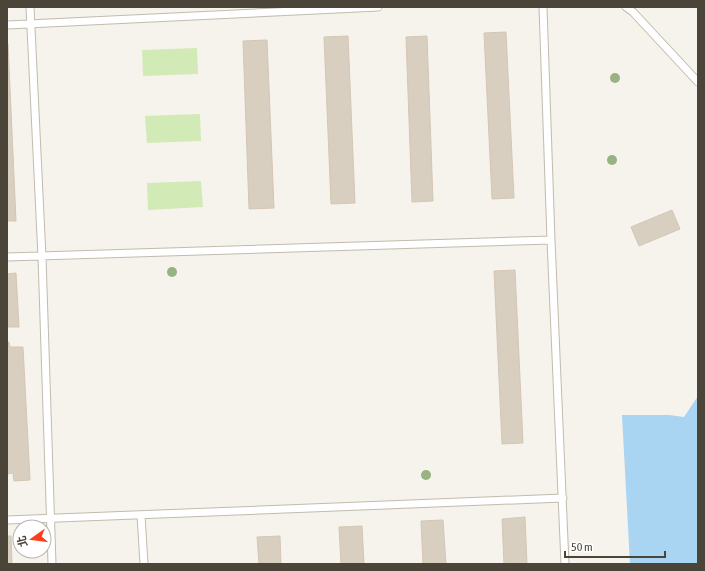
<svg xmlns="http://www.w3.org/2000/svg" width="705" height="571" viewBox="0 0 705 571" font-family="'Asap Condensed','Noto Sans TC',sans-serif">
  <rect width="100%" height="100%" fill="#f6f3ec"/>
  <path fill="#d2eab5" d="M 197,48 L 198,74 L 143,76 L 142,50 Z
    M 200,114 L 201,141 L 147,143 L 145,116 Z
    M 201,181 L 203,207 L 148,210 L 147,183 Z"/>
  <path fill="#a9d4f2" d="M 698,396 L 698,564 L 630,564 L 622,415 L 669,415 L 684,417 Z"/>
  <path fill="#d8cfc1" stroke="#d3c7b4" d="M 506,32 L 514,198 L 492,199 L 484,33 Z
    M 348,36 L 355,203 L 331,204 L 324,37 Z
    M 427,36 L 433,201 L 412,202 L 406,37 Z
    M 267,40 L 274,208 L 249,209 L 243,41 Z
    M 7,44 L 8,44 L 16,221 L 7,221 Z
    M 672,210 L 680,229 L 639,246 L 631,227 Z
    M 515,270 L 523,443 L 502,444 L 494,271 Z
    M 16,273 L 19,327 L 7,327 L 7,274 Z
    M 7,342 L 9,342 L 10,347 L 23,347 L 30,480 L 14,481 L 13,473 L 7,474 Z
    M 525,517 L 527,564 L 504,564 L 502,519 Z
    M 443,520 L 446,564 L 423,564 L 421,521 Z
    M 362,526 L 364,564 L 341,564 L 339,527 Z
    M 7,536 L 11,536 L 12,564 L 7,564 Z
    M 280,536 L 281,564 L 259,564 L 257,537 Z"/>
  <g fill="none" stroke-linecap="round" stroke-linejoin="round">
    <g stroke="#c2bbae" stroke-width="9">
      <path id="service" d="M 30,7 L 42,257 L 52,564
        M 543,7 L 551,240 L 565,564
        M 626,7 L 633,12 L 698,82
        M 7,25 L 378,7
        M 7,257 L 551,240
        M 141,515 L 144,564
        M 7,520 L 563,498"/>
    </g>
    <use href="#service" stroke="#fff" stroke-width="7"/>
  </g>
  <g fill="#97b381">
    <circle cx="615" cy="78" r="5"/>
    <circle cx="612" cy="160" r="5"/>
    <circle cx="172" cy="272" r="5"/>
    <circle cx="426" cy="475" r="5"/>
  </g>
  <rect width="705" height="571" fill="none" stroke="#4b4439" stroke-width="16"/>
  <g transform="translate(32 539) rotate(256)"><circle r="19" fill="#ffffff" stroke="#b7b4b0"/>
  <path d="M0-3L7 15L0 10L-7 15Z" fill="#fc3f1d"/>
  <text y="-6" font-size="11" font-weight="bold" text-anchor="middle" fill="#4b4439">北</text>
  </g>
  <path d="M565 551v6h100v-6" fill="none" stroke="#4b4439" stroke-width="2"/>
  <text x="571" y="551" font-size="12" fill="#4b4439" stroke="#ffffff" stroke-width="3" paint-order="stroke">50 m</text>
</svg>
